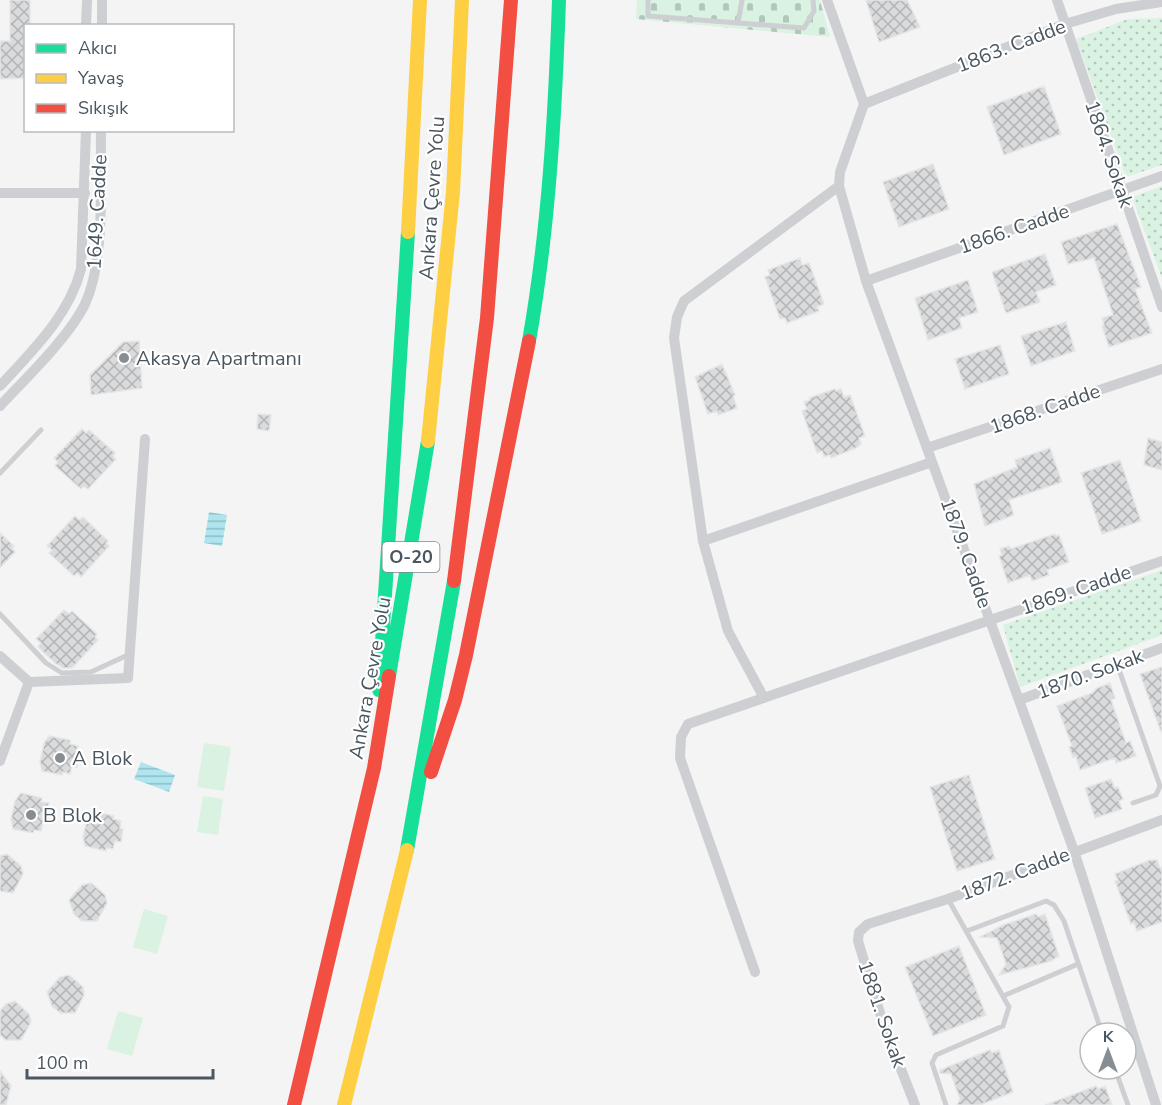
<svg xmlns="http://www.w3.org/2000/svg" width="1162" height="1105" viewBox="0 0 1162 1105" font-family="'Nunito Sans',sans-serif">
  <defs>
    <pattern id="grass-dots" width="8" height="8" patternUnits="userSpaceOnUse" patternTransform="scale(1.5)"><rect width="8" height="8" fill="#d9f2e2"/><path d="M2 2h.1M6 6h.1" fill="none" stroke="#b2c7bb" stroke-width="1.8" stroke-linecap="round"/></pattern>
    <pattern id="cemetery-stones" width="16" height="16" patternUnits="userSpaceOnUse" patternTransform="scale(1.5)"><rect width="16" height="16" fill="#d9f2e2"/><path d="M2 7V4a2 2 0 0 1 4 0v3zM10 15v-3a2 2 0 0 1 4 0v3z" fill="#b2c7bb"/></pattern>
    <pattern id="water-rules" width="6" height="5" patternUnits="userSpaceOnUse" patternTransform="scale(1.5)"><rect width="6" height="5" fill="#afe5ee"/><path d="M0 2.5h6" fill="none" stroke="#90bcc4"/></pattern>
    <pattern id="building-cross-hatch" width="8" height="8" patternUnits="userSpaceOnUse" patternTransform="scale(1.5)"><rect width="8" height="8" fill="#dadbdc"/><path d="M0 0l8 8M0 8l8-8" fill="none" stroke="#b3b4b6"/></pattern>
  </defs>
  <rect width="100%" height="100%" fill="#f4f4f4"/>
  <path fill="url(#grass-dots)" d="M 1162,18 L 1162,165 L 1126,177 L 1076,39 L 1128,19 Z
    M 1162,186 L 1162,278 L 1132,197 Z
    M 1162,570 L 1162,635 L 1020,687 L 1003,625 Z"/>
  <path fill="url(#cemetery-stones)" d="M 637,0 L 820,0 L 830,37 L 636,19 Z"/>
  <path fill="#d9f2e2" d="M 204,743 L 231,747 L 224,791 L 197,787 Z
    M 203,796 L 223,799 L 218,835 L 197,832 Z
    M 144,909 L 168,916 L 157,954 L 133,947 Z
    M 118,1011 L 143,1018 L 132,1056 L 107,1049 Z"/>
  <path fill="url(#water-rules)" d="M 209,512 L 227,515 L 222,546 L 204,543 Z
    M 141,762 L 175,775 L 169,792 L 134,779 Z"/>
  <path fill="url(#building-cross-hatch)" stroke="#e5e6e7" stroke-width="1.5" d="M 10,0 L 30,0 L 30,26 L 26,26 L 26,78 L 0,79 L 0,41 L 10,41 Z
    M 866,0 L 907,0 L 920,27 L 879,42 Z
    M 1044,86 L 1061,134 L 1004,155 L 987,107 Z
    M 933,164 L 949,209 L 899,227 L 883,182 Z
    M 1117,224 L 1141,287 L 1135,289 L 1152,333 L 1109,347 L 1102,326 L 1104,325 L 1102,318 L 1113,315 L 1094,258 L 1068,264 L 1061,242 Z
    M 1045,254 L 1056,285 L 1036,292 L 1040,302 L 1006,313 L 992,272 Z
    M 800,258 L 802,265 L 809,263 L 824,304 L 817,307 L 819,311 L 787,323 L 785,318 L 780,319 L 765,277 L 770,275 L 768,270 Z
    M 968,280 L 978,312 L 959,318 L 962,328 L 928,340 L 915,298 Z
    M 1066,322 L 1075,351 L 1031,366 L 1021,336 Z
    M 139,341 L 142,388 L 91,395 L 90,375 L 123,342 Z
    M 1000,345 L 1009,374 L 965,389 L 955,359 Z
    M 722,364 L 735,395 L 733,396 L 737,408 L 718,415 L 717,411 L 708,414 L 695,377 Z
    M 835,389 L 836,391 L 841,389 L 844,397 L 850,395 L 865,436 L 859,438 L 861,444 L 856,448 L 831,458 L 830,455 L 824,457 L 822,451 L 817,453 L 802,411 L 807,409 L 804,402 L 810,400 L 809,398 Z
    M 258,414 L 271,415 L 269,431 L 257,429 Z
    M 82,429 L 86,433 L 89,430 L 115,453 L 113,456 L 116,459 L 88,489 L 84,486 L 81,489 L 55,466 L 58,462 L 54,458 Z
    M 1148,438 L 1162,442 L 1162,470 L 1144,465 Z
    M 1050,448 L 1062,482 L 1009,500 L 1014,515 L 985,526 L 974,484 L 1017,467 L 1015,460 Z
    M 1120,460 L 1141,521 L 1102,534 L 1081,473 Z
    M 75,516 L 80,520 L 83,517 L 108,541 L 106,543 L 109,546 L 81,577 L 77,573 L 74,576 L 49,553 L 52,550 L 47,546 Z
    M 0,533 L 14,546 L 12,548 L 15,552 L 0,568 Z
    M 1055,534 L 1056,536 L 1059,535 L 1069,562 L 1047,570 L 1049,575 L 1032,581 L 1030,575 L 1008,583 L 999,556 L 1002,555 L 1000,549 L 1009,546 L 1010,549 Z
    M 64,610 L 69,614 L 72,611 L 97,634 L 95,637 L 98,640 L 72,668 L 63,668 L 56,664 L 38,647 L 41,643 L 36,639 Z
    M 1162,667 L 1162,732 L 1161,732 L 1140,674 Z
    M 1110,683 L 1115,698 L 1111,700 L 1126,743 L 1130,741 L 1136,756 L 1116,763 L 1115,758 L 1080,770 L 1076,756 L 1073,757 L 1069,747 L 1072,746 L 1057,706 L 1092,693 L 1097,688 Z
    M 49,736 L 70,740 L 70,744 L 78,746 L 76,753 L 80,754 L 77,767 L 72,766 L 70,774 L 63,772 L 62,775 L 42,771 L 40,762 L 44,743 Z
    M 969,775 L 995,859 L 957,871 L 930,787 Z
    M 1111,779 L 1115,788 L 1118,787 L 1123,799 L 1119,801 L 1122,809 L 1095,818 L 1085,788 Z
    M 21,793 L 42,798 L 41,802 L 49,803 L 47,810 L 51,811 L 48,824 L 43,823 L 41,831 L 34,830 L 33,833 L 13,829 L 11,819 L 15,801 Z
    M 93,811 L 114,816 L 113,819 L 121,821 L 120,829 L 123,829 L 121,842 L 115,841 L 113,849 L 106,848 L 106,851 L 85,846 L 83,837 L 87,819 Z
    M 7,854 L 21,866 L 23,874 L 13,893 L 0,891 L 0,856 Z
    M 1150,860 L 1157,860 L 1160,868 L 1162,867 L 1162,922 L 1137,931 L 1134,923 L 1131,924 L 1115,881 L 1118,880 L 1115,874 Z
    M 91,883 L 105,895 L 107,903 L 97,921 L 82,921 L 74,914 L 69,900 L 82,885 Z
    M 1036,914 L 1038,917 L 1045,914 L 1059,956 L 1051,961 L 999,975 L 1006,964 L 997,938 L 980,937 L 1003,925 Z
    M 959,946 L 986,1015 L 933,1036 L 905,967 Z
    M 69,975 L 83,987 L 84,995 L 75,1013 L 60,1013 L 52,1006 L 47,992 L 60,977 Z
    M 15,1001 L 29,1014 L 31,1022 L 21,1040 L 6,1040 L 0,1035 L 0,1011 L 6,1004 Z
    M 990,1050 L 992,1053 L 999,1050 L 1013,1092 L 980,1105 L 957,1105 L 960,1099 L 951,1074 L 940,1073 L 940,1070 Z
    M 0,1071 L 11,1086 L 6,1105 L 0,1105 Z
    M 1096,1086 L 1098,1089 L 1105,1086 L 1112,1105 L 1045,1105 Z"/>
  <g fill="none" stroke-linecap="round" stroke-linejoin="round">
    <path stroke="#cdcfd2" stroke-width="5" d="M 648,0 L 648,16 L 804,28 L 814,11 L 813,0
      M 738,23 L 742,0
      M 0,473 L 41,430
      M 0,614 L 46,663 L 62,673 L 91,672 L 130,654
      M 1117,664 L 1160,786 L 1156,795 L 1133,803
      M 967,931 L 1046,901 L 1054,905 L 1064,921 L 1102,1033
      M 1003,996 L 1078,964
      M 1115,1069 L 1128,1105
      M 946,1105 L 932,1063 L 936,1055 L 1003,1026 L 1009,1007 L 948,899"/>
    <path stroke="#cdcfd2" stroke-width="10" d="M 827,0 L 864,104 L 840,172 L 839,186 L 866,281 L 1074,851 L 1156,1105
      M 1057,0 L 1162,307
      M 86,26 L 87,0
      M 102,26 L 102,0
      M 864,104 L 1065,24 L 1116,9 L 1162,2
      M 0,193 L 85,193
      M 866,281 L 1162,176
      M 0,386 C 32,351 69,316 81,269 L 86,130
      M 0,406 C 26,378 69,337 85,304 C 106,259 100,180 101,130
      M 927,448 L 1162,369
      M 703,541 L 932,462
      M 0,656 L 29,682 L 128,678 L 145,439
      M 764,698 L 728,631 L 703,541 L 674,338 L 677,317 L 684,301 L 839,186
      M 1019,700 L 1162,648
      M 0,761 L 29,682
      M 755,972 L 680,758 L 681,737 L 688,724 L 1162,561
      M 915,1105 L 883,1023 L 858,941 L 859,932 L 868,924 L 948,899 L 1162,820"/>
    <path stroke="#16e098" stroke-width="14" d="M 529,341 C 549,228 555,115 559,0
      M 389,676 L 428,441
      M 379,690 L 408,232
      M 407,850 L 454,581"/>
    <path stroke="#ffcf43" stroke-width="14" d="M 408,232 L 420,0
      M 428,441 L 453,192 L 462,0
      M 344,1105 L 407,850"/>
    <path stroke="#f24e42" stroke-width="14" d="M 454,581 L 487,318 L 511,0
      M 431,772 L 455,700 L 466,655 L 529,341
      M 294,1105 L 374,768 L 389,676"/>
  </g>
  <g fill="#868e94" stroke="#fff" stroke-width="2">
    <circle cx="124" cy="358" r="6"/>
    <circle cx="60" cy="758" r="6"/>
    <circle cx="31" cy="815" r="6"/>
  </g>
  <g text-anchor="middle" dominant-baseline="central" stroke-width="4.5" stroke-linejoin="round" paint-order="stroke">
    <rect fill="#fff" stroke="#808990" stroke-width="1.5" x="382.5" y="542" width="57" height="30" rx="4.5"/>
    <g font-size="18" font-weight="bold" fill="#4a5760">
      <text x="411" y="557">O-20</text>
    </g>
    <g font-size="20" fill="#4a5760" stroke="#fff">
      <text transform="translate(1011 46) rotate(-21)">1863. Cadde</text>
      <text transform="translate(1109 154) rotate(71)">1864. Sokak</text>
      <text transform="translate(432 198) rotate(-86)">Ankara Çevre Yolu</text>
      <text transform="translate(97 212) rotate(-87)">1649. Cadde</text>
      <text transform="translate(1014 229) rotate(-19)">1866. Cadde</text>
      <text transform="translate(1045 409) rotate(-19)">1868. Cadde</text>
      <text transform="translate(966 553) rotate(70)">1879. Cadde</text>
      <text transform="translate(1076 590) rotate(-19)">1869. Cadde</text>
      <text transform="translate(1090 674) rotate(-20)">1870. Sokak</text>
      <text transform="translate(370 678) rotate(-80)">Ankara Çevre Yolu</text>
      <text transform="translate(1015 874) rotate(-21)">1872. Cadde</text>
      <text transform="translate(882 1014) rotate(71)">1881. Sokak</text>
    </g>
    <g font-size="20" fill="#4a5760" stroke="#fff" text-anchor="start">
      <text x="136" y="358">Akasya Apartmanı</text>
      <text x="72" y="758">A Blok</text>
      <text x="43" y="815">B Blok</text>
    </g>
  </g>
  <rect x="24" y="24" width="210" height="108" fill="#ffffff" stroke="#b7bcbf" stroke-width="1.5"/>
  <rect x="36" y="44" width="30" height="9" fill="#16e098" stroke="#b7bcbf" stroke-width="1.5"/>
  <text x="78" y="54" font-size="18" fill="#4a5760">Akıcı</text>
  <rect x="36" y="74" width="30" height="9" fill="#ffcf43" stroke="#b7bcbf" stroke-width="1.5"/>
  <text x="78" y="84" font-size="18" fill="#4a5760">Yavaş</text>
  <rect x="36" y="104" width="30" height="9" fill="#f24e42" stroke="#b7bcbf" stroke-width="1.5"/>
  <text x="78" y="114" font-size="18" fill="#4a5760">Sıkışık</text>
  <g transform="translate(1108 1051)"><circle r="28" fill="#ffffff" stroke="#b7bcbf" stroke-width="1.5"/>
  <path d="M0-4.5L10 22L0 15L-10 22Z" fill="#868e94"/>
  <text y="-9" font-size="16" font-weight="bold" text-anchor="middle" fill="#4a5760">K</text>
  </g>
  <path d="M27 1069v9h186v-9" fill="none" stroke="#4a5760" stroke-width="3"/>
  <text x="36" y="1069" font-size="18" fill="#4a5760" stroke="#ffffff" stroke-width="4.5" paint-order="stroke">100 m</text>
</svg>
